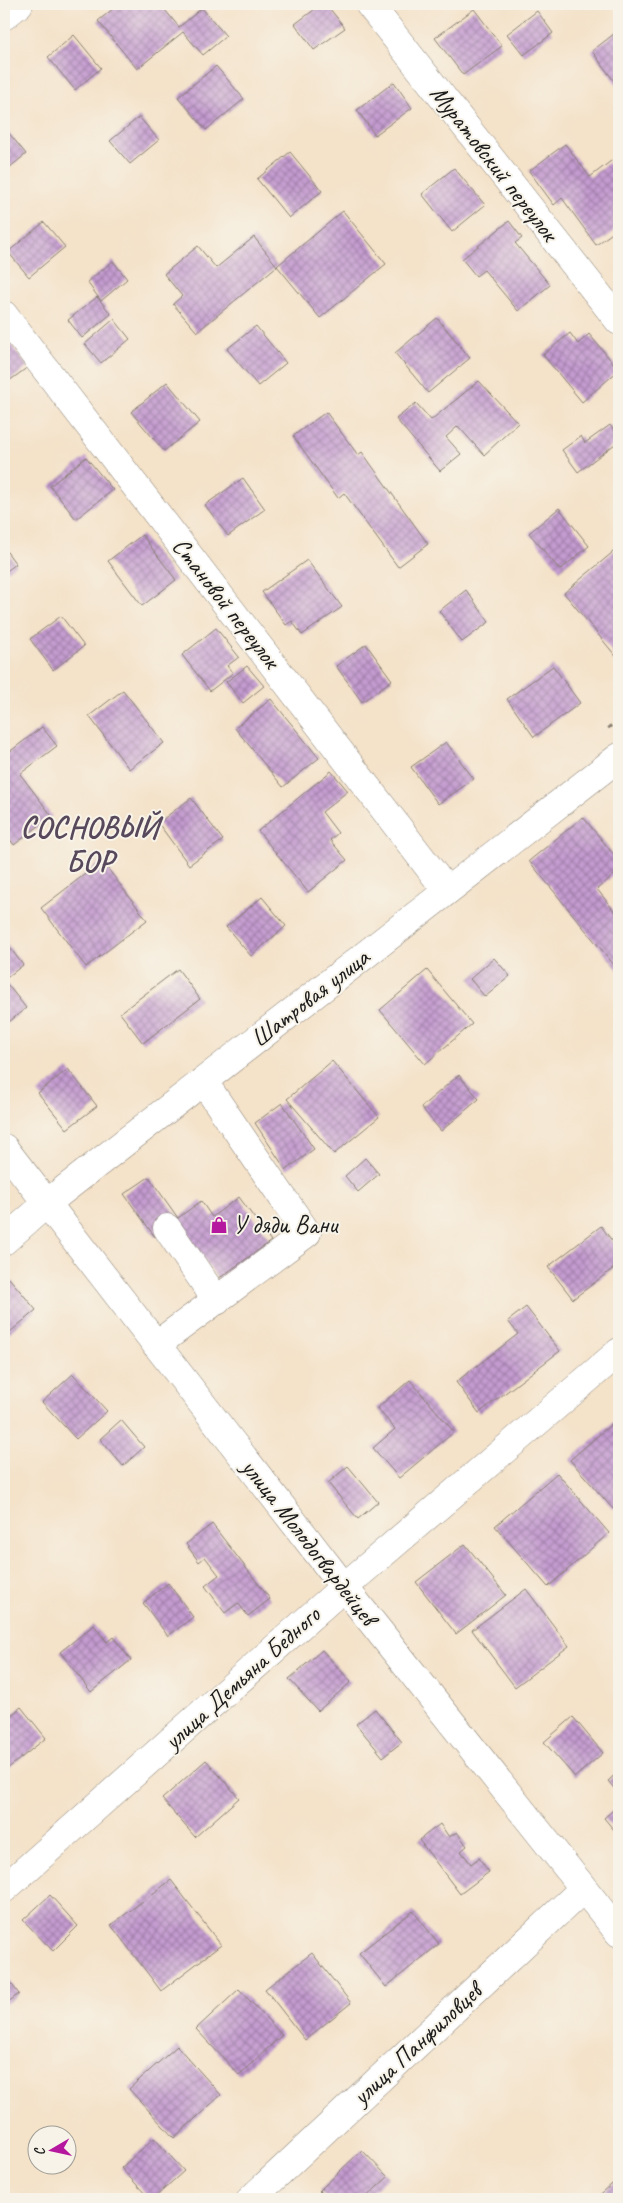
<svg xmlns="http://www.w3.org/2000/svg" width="623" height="2203" viewBox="0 0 623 2203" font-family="Caveat,sans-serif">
  <defs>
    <pattern id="building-cross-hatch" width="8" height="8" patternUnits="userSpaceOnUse" patternTransform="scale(1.25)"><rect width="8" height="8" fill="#c49bd0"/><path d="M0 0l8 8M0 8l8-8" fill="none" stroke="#9e7ea8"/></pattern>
  </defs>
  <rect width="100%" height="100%" fill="#f7f3e8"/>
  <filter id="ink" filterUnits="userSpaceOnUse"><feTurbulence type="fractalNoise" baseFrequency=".02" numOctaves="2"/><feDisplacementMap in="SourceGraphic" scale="10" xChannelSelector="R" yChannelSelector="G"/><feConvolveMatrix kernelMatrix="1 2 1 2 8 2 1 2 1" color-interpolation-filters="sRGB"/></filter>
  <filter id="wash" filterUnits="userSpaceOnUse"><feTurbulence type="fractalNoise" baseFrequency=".0096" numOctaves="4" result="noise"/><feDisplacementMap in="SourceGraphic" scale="20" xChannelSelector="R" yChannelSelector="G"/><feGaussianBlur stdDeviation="1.12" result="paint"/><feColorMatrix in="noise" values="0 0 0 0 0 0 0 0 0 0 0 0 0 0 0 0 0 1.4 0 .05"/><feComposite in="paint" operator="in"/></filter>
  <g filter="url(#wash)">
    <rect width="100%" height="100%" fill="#f4e2c9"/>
    <g id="blocks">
      <path fill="url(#building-cross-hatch)" d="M 119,4 L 160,4 L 179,27 L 202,8 L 226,36 L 203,55 L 183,32 L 137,69 L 98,21 Z
        M 322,4 L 326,4 L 345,28 L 314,50 L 295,24 Z
        M 474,9 L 502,46 L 463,75 L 435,38 Z
        M 537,11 L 553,33 L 524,55 L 507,34 Z
        M 619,30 L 619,88 L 592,51 Z
        M 74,35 L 101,68 L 75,90 L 48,57 Z
        M 216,66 L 244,99 L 206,130 L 178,97 Z
        M 394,82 L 412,108 L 375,135 L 357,110 Z
        M 139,117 L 159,140 L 130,164 L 110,141 Z
        M 4,127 L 26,154 L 4,172 Z
        M 565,144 L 590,177 L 615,158 L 619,164 L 619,228 L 596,245 L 562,198 L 554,205 L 529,171 Z
        M 290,152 L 322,191 L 289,218 L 257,179 Z
        M 454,168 L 485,205 L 452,232 L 422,194 Z
        M 343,211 L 386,264 L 320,318 L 277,266 Z
        M 509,221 L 522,238 L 515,243 L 550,285 L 518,311 L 484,270 L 476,276 L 462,259 Z
        M 44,222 L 65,247 L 29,277 L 8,252 Z
        M 254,237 L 277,266 L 197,332 L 173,304 L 182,296 L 164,274 L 198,246 L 216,268 Z
        M 113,261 L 127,279 L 101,301 L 87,282 Z
        M 97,297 L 111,314 L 82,338 L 68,320 Z
        M 437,318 L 470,358 L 428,393 L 395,353 Z
        M 114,319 L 130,339 L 101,363 L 85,344 Z
        M 256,326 L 286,363 L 258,386 L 227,349 Z
        M 570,333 L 578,344 L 589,334 L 619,370 L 582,402 L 543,355 Z
        M 4,336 L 28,367 L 9,381 L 4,374 Z
        M 479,381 L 518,423 L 484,455 L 458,426 L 446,437 L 461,454 L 440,471 L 396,419 L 416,403 L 431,420 Z
        M 167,382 L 200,422 L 164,451 L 131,412 Z
        M 326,412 L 358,455 L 362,452 L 428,544 L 398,567 L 344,493 L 338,498 L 293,436 Z
        M 610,425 L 619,437 L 619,441 L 578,472 L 562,450 L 581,436 L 585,443 Z
        M 86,457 L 113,490 L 76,519 L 50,486 Z
        M 243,478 L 265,509 L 228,536 L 205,505 Z
        M 559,508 L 589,546 L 560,570 L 529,533 Z
        M 142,535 L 176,580 L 142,606 L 108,561 Z
        M 619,547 L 619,660 L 564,593 Z
        M 4,548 L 16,564 L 4,573 Z
        M 307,560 L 342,607 L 302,635 L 292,621 L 286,625 L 262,592 Z
        M 466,590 L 489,622 L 462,642 L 439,611 Z
        M 61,616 L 84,646 L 53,670 L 30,639 Z
        M 216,628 L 239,657 L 227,666 L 233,673 L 210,691 L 182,655 Z
        M 366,644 L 392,680 L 362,702 L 336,666 Z
        M 247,666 L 264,686 L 243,703 L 226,682 Z
        M 553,666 L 580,703 L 534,737 L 507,699 Z
        M 123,690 L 164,743 L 129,769 L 89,716 Z
        M 271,699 L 319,758 L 283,787 L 235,728 Z
        M 42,727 L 57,746 L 20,774 L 52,816 L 14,845 L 4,831 L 4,756 Z
        M 446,742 L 474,779 L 438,804 L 411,767 Z
        M 331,771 L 348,791 L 322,812 L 338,833 L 330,840 L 347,860 L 308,892 L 258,831 Z
        M 191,798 L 223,840 L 189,865 L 158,823 Z
        M 583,817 L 619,861 L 619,871 L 597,889 L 619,917 L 619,971 L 529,861 Z
        M 102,861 L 147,920 L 86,967 L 41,908 Z
        M 262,897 L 286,926 L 251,956 L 226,927 Z
        M 4,940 L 23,965 L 4,980 L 26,1008 L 4,1026 Z
        M 494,958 L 510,976 L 485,997 L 470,979 Z
        M 178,969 L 200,999 L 143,1043 L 120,1013 Z
        M 427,970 L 472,1024 L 425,1064 L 380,1010 Z
        M 332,1061 L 379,1117 L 334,1154 L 287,1099 Z
        M 68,1069 L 97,1106 L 67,1129 L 38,1093 Z
        M 459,1075 L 479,1099 L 441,1131 L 421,1107 Z
        M 282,1103 L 314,1149 L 286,1170 L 255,1123 Z
        M 365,1158 L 379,1174 L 358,1192 L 345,1176 Z
        M 149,1177 L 178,1218 L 201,1201 L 212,1217 L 239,1197 L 271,1241 L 218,1279 L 177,1221 L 155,1237 L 124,1194 Z
        M 601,1226 L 619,1250 L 619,1264 L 573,1299 L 548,1267 Z
        M 9,1278 L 36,1310 L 4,1337 L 4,1283 Z
        M 526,1307 L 560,1351 L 479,1413 L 456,1382 L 518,1334 L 508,1321 Z
        M 73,1374 L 107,1411 L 76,1439 L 42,1402 Z
        M 410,1380 L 454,1432 L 399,1478 L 373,1448 L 395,1429 L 377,1408 Z
        M 618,1418 L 619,1503 L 613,1509 L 570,1460 Z
        M 121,1420 L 144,1447 L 123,1466 L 100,1439 Z
        M 348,1466 L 378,1502 L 358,1519 L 328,1483 Z
        M 557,1473 L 609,1533 L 548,1587 L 495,1526 Z
        M 212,1524 L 270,1599 L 248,1616 L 238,1603 L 225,1613 L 205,1586 L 219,1575 L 205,1557 L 199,1562 L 186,1544 Z
        M 465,1544 L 506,1595 L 456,1634 L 416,1582 Z
        M 168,1583 L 193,1617 L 168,1636 L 143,1603 Z
        M 526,1589 L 569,1646 L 515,1687 L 472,1630 Z
        M 94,1625 L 107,1642 L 113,1637 L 131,1660 L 91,1692 L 60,1652 Z
        M 322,1650 L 351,1682 L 318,1711 L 289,1679 Z
        M 21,1707 L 46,1738 L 7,1769 L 4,1765 L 4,1721 Z
        M 375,1709 L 402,1742 L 383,1757 L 356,1724 Z
        M 573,1717 L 603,1753 L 575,1777 L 544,1742 Z
        M 206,1760 L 239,1798 L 195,1837 L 162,1799 Z
        M 619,1771 L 619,1794 L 608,1781 Z
        M 619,1805 L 619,1836 L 604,1818 Z
        M 440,1824 L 449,1837 L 457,1832 L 467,1846 L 461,1851 L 471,1864 L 479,1858 L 489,1872 L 460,1894 L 419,1840 Z
        M 171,1880 L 221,1945 L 161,1991 L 111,1925 Z
        M 50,1895 L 78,1926 L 53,1951 L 23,1920 Z
        M 413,1911 L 439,1944 L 386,1987 L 359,1953 Z
        M 312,1953 L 351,2003 L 305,2040 L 265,1989 Z
        M 4,1974 L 19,1994 L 4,2005 Z
        M 239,1989 L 282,2035 L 239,2075 L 196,2029 Z
        M 177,2046 L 221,2095 L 174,2138 L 129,2089 Z
        M 154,2138 L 184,2171 L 153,2199 L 150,2199 L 121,2168 Z
        M 362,2150 L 388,2177 L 364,2199 L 327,2199 L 319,2191 Z
        M 619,2178 L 619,2199 L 595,2199 Z"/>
    </g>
  </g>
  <g filter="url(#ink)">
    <use href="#blocks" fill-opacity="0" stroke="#887f72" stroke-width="1"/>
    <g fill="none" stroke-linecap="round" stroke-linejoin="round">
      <g stroke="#887f72" stroke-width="29">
        <path id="minor" d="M 369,4 L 619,321
          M 4,16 L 19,4
          M 4,315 L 447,891
          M 4,1148 L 344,1587 L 619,1933
          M 167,1228 L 217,1301
          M 4,1241 L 47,1203 L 619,757
          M 156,1345 L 307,1233 L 203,1081
          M 4,1889 L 344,1587 L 619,1352
          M 251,2199 L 583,1889"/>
      </g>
      <path stroke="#887f72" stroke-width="3" stroke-dasharray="4 4" stroke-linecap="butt" d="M 608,728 L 619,719"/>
      <use href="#minor" stroke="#fff" stroke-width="28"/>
    </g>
  </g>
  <defs>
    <g id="shop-bare" transform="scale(1.35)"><path d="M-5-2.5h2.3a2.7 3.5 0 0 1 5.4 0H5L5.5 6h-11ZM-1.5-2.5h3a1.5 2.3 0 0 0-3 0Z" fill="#b5179e" stroke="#f7f3e8" stroke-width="2.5" paint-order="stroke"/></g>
  </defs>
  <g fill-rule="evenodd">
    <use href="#shop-bare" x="219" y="1225"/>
  </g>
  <g text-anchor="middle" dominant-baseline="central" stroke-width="4" stroke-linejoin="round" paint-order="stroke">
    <g font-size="25" fill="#1c1c1c" stroke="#f7f3e8">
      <text transform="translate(494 163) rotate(52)">Муратовский переулок</text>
      <text transform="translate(226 603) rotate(52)">Становой переулок</text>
      <text transform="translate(310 998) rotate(-38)">Шатровая улица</text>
      <text transform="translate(309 1542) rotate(52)">улица Молодогвардейцев</text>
      <text transform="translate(242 1678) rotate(-42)">улица Демьяна Бедного</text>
      <text transform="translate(417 2044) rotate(-43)">улица Панфиловцев</text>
    </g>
    <g font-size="25" fill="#1c1c1c" stroke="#f7f3e8" text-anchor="start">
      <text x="233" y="1225">У дяди Вани</text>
    </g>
    <g font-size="30" font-weight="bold" letter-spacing="1" fill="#57485b" stroke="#f7f3e8">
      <text x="90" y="827">СОСНОВЫЙ<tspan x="90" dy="34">БОР</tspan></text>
    </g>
  </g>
  <rect width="623" height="2203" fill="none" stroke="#f7f3e8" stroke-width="20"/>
  <g transform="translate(52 2150) rotate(261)"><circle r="24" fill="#f7f3e8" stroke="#9f9d96"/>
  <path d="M0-4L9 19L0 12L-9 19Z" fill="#b5179e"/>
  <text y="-8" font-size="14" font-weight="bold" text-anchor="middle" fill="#1c1c1c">С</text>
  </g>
</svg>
